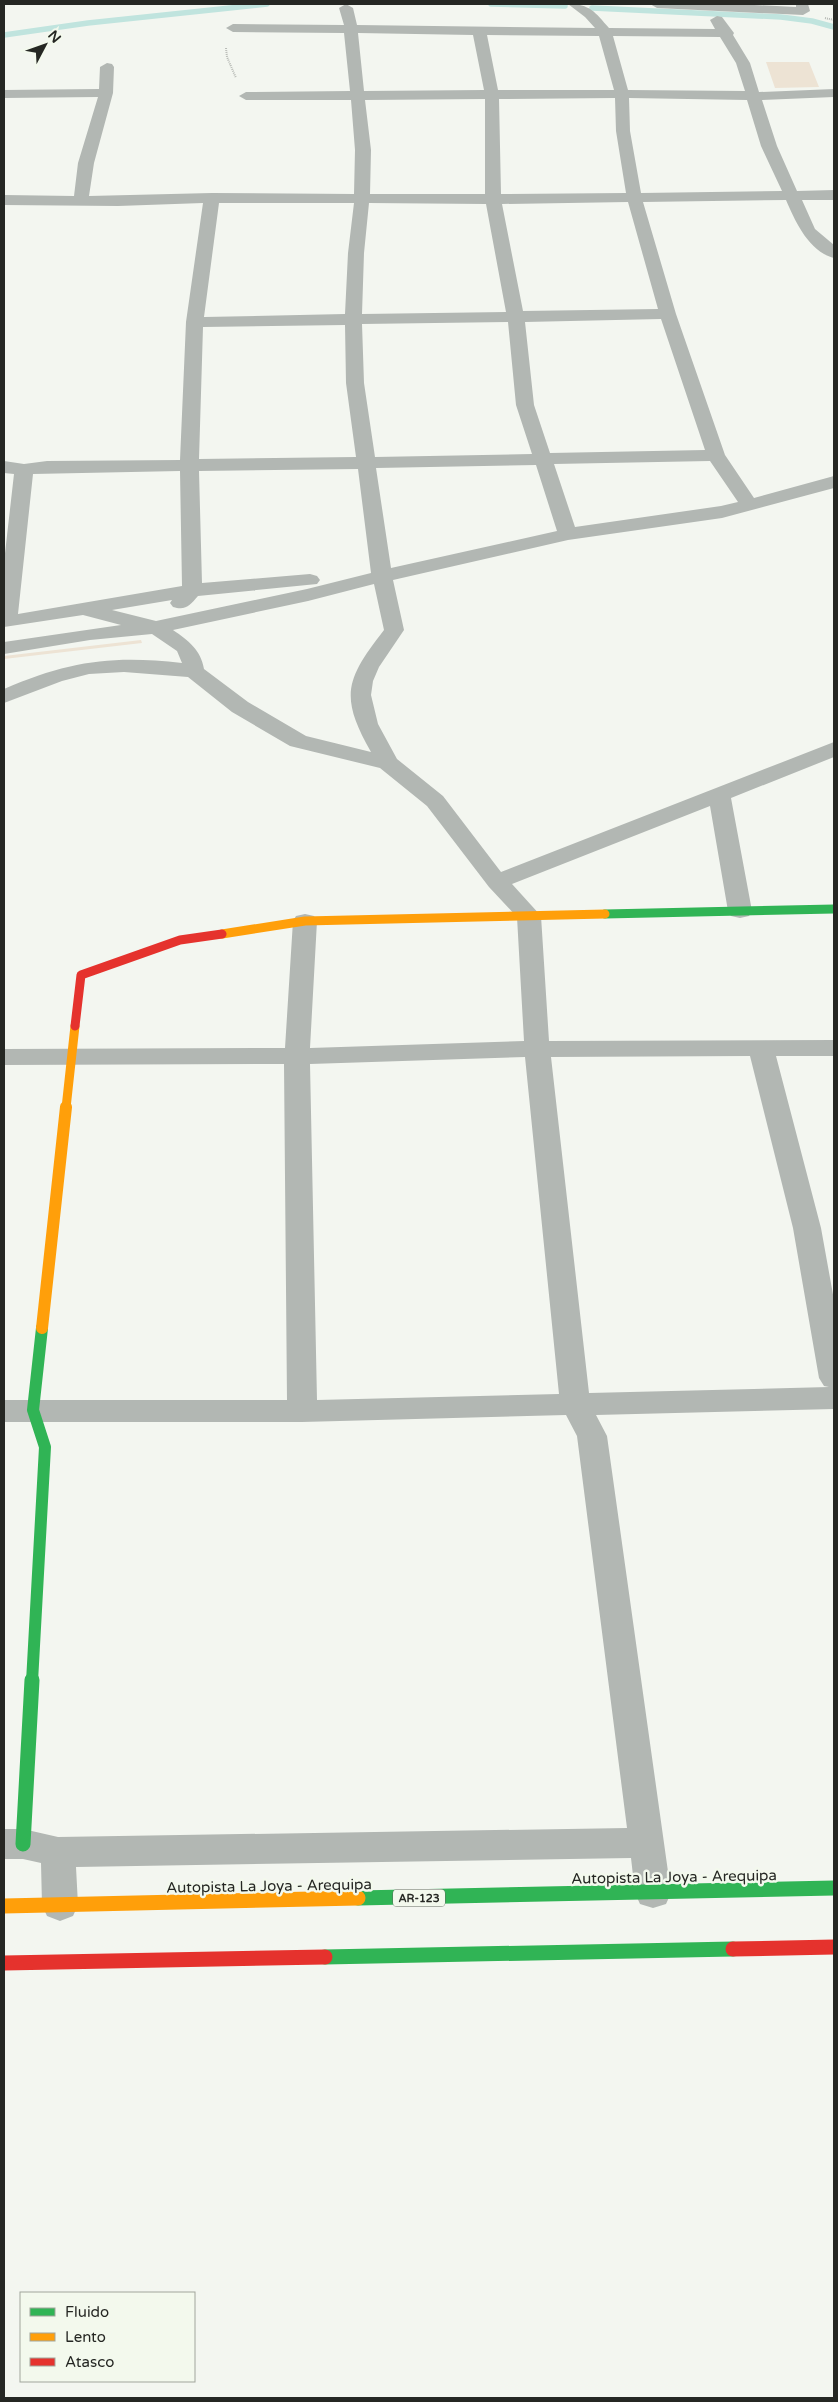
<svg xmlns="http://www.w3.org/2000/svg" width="838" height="2402" viewBox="0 0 838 2402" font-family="'Varela Round',sans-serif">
  <rect width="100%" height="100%" fill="#f3f6f0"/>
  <path fill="#ede3d4" d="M 766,62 L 809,62 L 819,87 L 775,88 Z
    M 141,640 L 142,643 L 4,659 L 4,656 Z"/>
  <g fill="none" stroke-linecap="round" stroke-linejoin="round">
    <path stroke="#c0e4de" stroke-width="5.5" d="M 491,4 L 565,6
      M 592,8 L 781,17 L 812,21 L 834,27
      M 4,35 L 88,23 L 267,4"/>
    <path stroke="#b7bab5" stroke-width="2" stroke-dasharray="1 1" stroke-linecap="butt" d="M 825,18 L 834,20
      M 226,48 L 227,57 L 236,78"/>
    <path fill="#b2b7b3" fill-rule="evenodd" d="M 346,4 L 353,8 L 357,25 L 595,28 L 585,17 L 568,4 C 590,4 595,12 609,28 L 715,29 L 710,20 L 717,16 L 722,17 L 734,33 L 733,35 L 750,63 L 759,92 L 834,89 L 834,97 L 762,100 L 777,146 L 797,191 L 834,190 L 834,200 L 802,200 L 815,229 L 834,245 L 834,258 C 809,252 795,221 786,200 L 643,202 L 676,314 L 725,455 L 754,498 L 834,476 L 834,488 L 722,518 L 568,540 L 393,580 L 404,630 L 379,667 L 373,681 L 371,695 L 378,724 L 397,759 L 443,796 L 501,872 L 834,742 L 834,757 L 731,798 L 752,911 L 749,916 L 740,918 L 731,916 L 728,911 L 710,806 L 512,884 L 541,916 L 549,1041 L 834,1040 L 834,1056 L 776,1056 L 821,1228 L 834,1300 L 834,1409 L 596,1415 L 607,1436 L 671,1893 L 666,1904 L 653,1908 L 640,1904 L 635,1893 L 631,1858 L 76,1867 L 78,1905 L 73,1916 L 60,1921 L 47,1916 L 42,1905 L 41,1863 L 23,1859 L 4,1859 L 4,1829 L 23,1829 L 58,1837 L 627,1828 L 577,1436 L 566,1415 L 302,1422 L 4,1422 L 4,1400 L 287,1400 L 284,1064 L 4,1065 L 4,1049 L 285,1048 L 293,921 L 296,916 L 305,914 L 314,916 L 317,921 L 310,1048 L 524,1041 L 517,917 L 489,887 L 427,806 L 380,768 L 290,746 L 232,712 L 188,677 L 124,672 L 89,674 L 62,681 L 4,703 L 4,689 C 69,661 112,655 182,663 L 177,651 L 152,634 L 90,640 L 4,654 L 4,642 L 121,625 L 83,615 L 4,627 L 4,562 L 14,474 L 4,473 L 4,461 L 24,464 L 47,461 L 180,460 L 186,322 L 203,203 L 118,206 L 4,205 L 4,195 L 74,196 L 78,163 L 98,97 L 4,98 L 4,90 L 99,89 L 100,67 L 107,63 L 112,64 L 114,67 L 113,93 L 94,163 L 89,196 L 212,193 L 354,194 L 355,150 L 351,100 L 246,100 L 239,96 L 246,92 L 350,91 L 344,33 L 233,32 L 226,28 L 233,24 L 344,25 L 339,8 ZM 358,33 L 473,35 L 484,90 L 364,91 ZM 487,35 L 599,36 L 614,90 L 498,90 ZM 613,36 L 720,37 L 736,63 L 745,91 L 628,90 ZM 615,98 L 616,131 L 626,193 L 501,194 L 499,99 ZM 629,98 L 747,100 L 761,146 L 782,191 L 641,193 L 630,131 ZM 485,99 L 485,194 L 370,194 L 371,150 L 365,100 ZM 628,202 L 658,309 L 523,311 L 502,204 ZM 219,203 L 354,203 L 348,253 L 345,314 L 204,317 ZM 369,203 L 486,204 L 506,312 L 362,314 L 364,253 ZM 661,319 L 705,450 L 550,453 L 534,405 L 525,322 ZM 508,322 L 516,405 L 532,454 L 375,457 L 364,383 L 362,324 ZM 345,325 L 346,383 L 356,457 L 199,459 L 203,327 ZM 710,461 L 738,502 L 721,506 L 575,527 L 554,464 ZM 536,465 L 557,531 L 391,568 L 376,468 ZM 358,469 L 371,573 L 307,589 L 156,621 L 112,610 L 172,600 L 170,603 L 173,607 C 186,611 190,605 198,596 L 317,584 L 320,580 L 317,576 L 310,574 L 202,583 L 199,471 ZM 180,471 L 182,586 L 18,614 L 33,474 ZM 374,584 L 384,630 C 346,679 339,696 371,752 L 306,736 L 248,702 L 204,669 C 201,650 188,640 173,630 L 308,601 ZM 750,1056 L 793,1228 L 819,1378 L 824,1386 L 829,1387 L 589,1393 L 551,1057 ZM 525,1057 L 559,1394 L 317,1400 L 310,1064 Z
      M 650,4 L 735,4 L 796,7 L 796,4 L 808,4 L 810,11 L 803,15 L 657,8 Z"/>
    <path stroke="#30b455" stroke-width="9" d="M 605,914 L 834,909"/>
    <path stroke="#30b455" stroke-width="12" d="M 32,1682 L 45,1447 L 33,1410 L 42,1328"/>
    <path stroke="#30b455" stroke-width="15" d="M 23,1844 L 32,1680
      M 358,1898 L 834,1888
      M 325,1957 L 733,1949"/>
    <path stroke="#ff9f0a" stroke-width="9" d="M 222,934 L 305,921 L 605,914
      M 66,1108 L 75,1026"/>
    <path stroke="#ff9f0a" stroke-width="12" d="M 42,1328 L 66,1107"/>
    <path stroke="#ff9f0a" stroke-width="15" d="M 4,1906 L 358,1898"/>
    <path stroke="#e5322d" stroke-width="9" d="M 75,1026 L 81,975 L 180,940 L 222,934"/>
    <path stroke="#e5322d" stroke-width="15" d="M 733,1949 L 834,1947
      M 4,1963 L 325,1957"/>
  </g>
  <g text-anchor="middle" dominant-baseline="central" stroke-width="5" stroke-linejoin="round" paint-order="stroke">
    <rect fill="#f3f9ed" stroke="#636660" stroke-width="1" x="393" y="1889.5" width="52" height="17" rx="4"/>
    <g font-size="11" font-weight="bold" fill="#252723">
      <text x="419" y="1898">AR-123</text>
    </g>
    <g font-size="15" fill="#252723" stroke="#f3f9ed">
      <text transform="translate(674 1877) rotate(-1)">Autopista La Joya - Arequipa</text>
      <text transform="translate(269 1886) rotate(-1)">Autopista La Joya - Arequipa</text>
    </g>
  </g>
  <rect width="838" height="2402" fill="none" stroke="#252723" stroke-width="10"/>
  <rect x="20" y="2292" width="175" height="90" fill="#f3f9ed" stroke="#a1a59c"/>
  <rect x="30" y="2308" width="25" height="8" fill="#30b455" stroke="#a1a59c"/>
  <text x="65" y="2317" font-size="15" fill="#252723">Fluido</text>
  <rect x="30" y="2333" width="25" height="8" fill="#ff9f0a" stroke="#a1a59c"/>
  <text x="65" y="2342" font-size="15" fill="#252723">Lento</text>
  <rect x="30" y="2358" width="25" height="8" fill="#e5322d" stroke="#a1a59c"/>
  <text x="65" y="2367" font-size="15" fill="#252723">Atasco</text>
  <g transform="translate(45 45) rotate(49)" stroke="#f3f9ed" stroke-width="4" paint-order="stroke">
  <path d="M0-4L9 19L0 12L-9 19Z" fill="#252723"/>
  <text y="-8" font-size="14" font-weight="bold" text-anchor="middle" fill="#252723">N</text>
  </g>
</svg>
